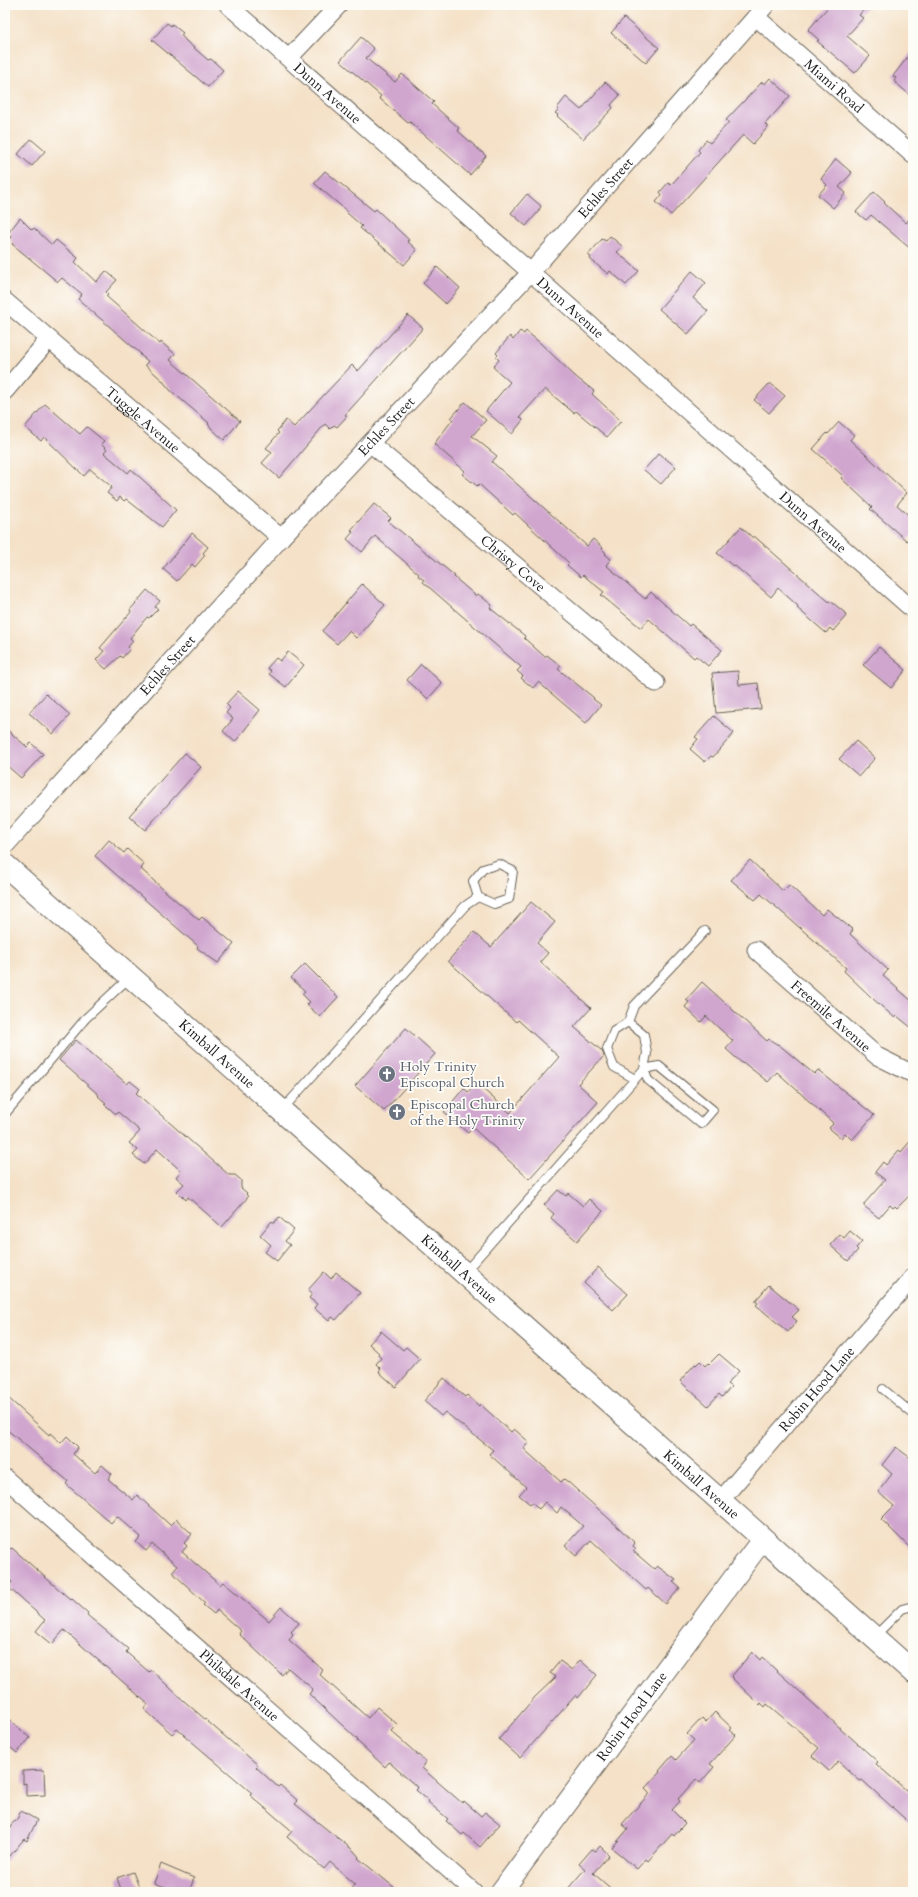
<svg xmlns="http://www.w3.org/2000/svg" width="918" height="1897" viewBox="0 0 918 1897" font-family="Cardo,serif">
  <rect width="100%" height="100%" fill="#fdfcf7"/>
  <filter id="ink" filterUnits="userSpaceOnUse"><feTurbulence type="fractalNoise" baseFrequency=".025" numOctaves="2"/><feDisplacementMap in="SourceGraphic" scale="8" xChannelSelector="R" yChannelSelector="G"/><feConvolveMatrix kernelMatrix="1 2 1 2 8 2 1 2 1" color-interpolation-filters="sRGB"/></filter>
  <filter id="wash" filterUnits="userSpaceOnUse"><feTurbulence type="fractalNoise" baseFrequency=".012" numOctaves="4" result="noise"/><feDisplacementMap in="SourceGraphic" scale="16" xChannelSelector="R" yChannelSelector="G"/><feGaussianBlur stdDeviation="0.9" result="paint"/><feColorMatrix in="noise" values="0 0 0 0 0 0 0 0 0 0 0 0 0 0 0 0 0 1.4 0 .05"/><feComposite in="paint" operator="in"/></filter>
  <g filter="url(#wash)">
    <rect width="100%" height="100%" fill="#f4e1c7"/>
    <g id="blocks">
      <path fill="#d0a6cf" d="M 830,5 L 868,5 L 859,15 L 863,18 L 847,36 L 870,56 L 855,73 L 817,41 L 819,40 L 808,30 Z
        M 624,18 L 659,48 L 646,63 L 611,33 Z
        M 167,23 L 171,26 L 172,24 L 183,33 L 181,35 L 186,41 L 208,60 L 211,59 L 223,70 L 208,87 L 152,40 Z
        M 361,37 L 374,49 L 366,58 L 395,82 L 402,74 L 434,102 L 432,104 L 459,128 L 457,130 L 486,156 L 470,175 L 410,122 L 408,123 L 379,98 L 381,96 L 340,61 Z
        M 913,50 L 913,98 L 894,81 L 896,78 L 893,76 Z
        M 770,78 L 790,96 L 765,124 L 768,127 L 753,144 L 743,135 L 671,215 L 656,202 L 662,195 L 660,192 L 668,183 L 671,185 L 700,152 L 698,150 L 706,140 L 710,143 L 729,122 L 726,120 L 762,82 L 765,84 Z
        M 605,82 L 620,95 L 611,105 L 613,108 L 583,139 L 557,116 L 558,115 L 555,113 L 559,109 L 557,108 L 566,97 L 581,110 Z
        M 31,139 L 45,151 L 32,166 L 18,154 Z
        M 836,159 L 852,173 L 839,187 L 846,193 L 833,208 L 818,195 L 827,185 L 821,179 Z
        M 325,171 L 374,211 L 376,209 L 409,240 L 407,241 L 417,250 L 404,265 L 360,228 L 362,226 L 347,213 L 348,212 L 314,183 Z
        M 874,192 L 885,202 L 884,203 L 906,223 L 913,215 L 913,251 L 871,215 L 866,220 L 856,212 Z
        M 527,194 L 541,206 L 538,212 L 526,226 L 511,213 Z
        M 20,218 L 32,230 L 34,228 L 52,245 L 56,240 L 78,258 L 75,262 L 96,282 L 106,271 L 117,280 L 106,292 L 108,294 L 106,296 L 160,344 L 161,342 L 175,354 L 170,360 L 240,421 L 224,440 L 213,430 L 208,424 L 209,423 L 170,390 L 162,380 L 145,365 L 148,361 L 140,355 L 141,354 L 78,299 L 82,294 L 62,278 L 58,282 L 12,244 L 13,243 L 10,240 L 12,237 L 8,233 Z
        M 610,236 L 622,246 L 617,252 L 639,271 L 626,285 L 610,271 L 608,274 L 590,259 L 591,257 L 588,255 L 602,239 L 606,241 Z
        M 437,267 L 460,288 L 446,304 L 423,283 Z
        M 692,271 L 706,283 L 693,298 L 708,311 L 688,334 L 659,309 Z
        M 408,315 L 423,328 L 345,415 L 347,416 L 337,427 L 334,425 L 330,429 L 325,424 L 279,478 L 262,463 L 272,452 L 266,448 L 279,433 L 277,431 L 286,420 L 294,427 L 352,365 L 358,371 Z
        M 520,331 L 524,334 L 526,331 L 539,342 L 576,377 L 594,391 L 592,394 L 621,421 L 607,437 L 576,411 L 574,413 L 545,389 L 520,417 L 523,420 L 512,434 L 486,411 L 510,382 L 493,367 L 499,360 L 496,357 L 498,355 L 496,353 L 510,336 L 513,340 Z
        M 770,383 L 785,396 L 769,413 L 754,400 Z
        M 465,402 L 486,420 L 472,436 L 497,456 L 492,462 L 587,546 L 593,539 L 603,548 L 602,549 L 606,553 L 605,554 L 611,559 L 606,565 L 645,599 L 651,592 L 653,594 L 689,626 L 691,624 L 722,650 L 708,666 L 696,656 L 694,658 L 649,619 L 641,628 L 601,595 L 604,592 L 583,575 L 581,577 L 567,565 L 569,563 L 515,513 L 513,515 L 479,484 L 477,486 L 462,474 L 465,471 L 434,444 L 453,419 L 451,418 Z
        M 45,404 L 80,434 L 87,427 L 104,441 L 101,444 L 107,450 L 104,453 L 128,473 L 131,469 L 176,510 L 162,527 L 126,499 L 124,501 L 120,497 L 117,501 L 107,493 L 112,487 L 90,469 L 84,476 L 44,437 L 41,441 L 25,427 Z
        M 839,422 L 854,435 L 850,440 L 907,493 L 897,505 L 913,519 L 913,534 L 907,541 L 870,509 L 872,507 L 841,478 L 843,476 L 813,449 L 827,433 L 828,434 Z
        M 659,453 L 676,467 L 661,484 L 644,470 Z
        M 374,504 L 391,518 L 388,521 L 455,576 L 454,577 L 476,596 L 478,594 L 492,605 L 490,608 L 525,636 L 524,638 L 545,657 L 547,655 L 561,666 L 558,669 L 594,698 L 593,699 L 601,705 L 586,723 L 538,682 L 533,688 L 521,678 L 523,676 L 517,671 L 521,667 L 423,582 L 424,580 L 418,576 L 419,574 L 375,536 L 362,552 L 347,539 L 353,532 L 351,530 Z
        M 741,527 L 753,538 L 754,536 L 828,601 L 833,603 L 844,612 L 846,616 L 833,631 L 830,628 L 826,633 L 797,608 L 798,606 L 778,588 L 771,597 L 734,565 L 733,566 L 717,553 Z
        M 192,533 L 208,547 L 203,553 L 205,555 L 195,567 L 192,564 L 177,581 L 163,569 Z
        M 362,584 L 385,605 L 356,638 L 349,631 L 337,644 L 322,631 Z
        M 147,590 L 160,601 L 155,607 L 158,609 L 149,618 L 147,617 L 130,638 L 133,641 L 128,647 L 130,649 L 122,658 L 120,656 L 106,669 L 96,660 L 104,651 L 100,648 L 131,612 L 130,610 Z
        M 879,647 L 906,670 L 891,688 L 863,665 Z
        M 288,652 L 304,665 L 286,687 L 269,674 L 271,671 L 267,668 L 276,658 L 280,661 Z
        M 421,664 L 442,683 L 428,699 L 407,680 Z
        M 738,671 L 739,685 L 758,683 L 761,709 L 716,713 L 712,673 Z
        M 238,691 L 260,710 L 235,742 L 223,731 L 233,719 L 226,713 L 230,708 L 226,704 Z
        M 46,694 L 70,715 L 53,734 L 29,713 Z
        M 714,716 L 734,733 L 713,757 L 711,756 L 705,762 L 690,749 L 698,739 L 695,737 Z
        M 5,728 L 27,747 L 31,743 L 43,754 L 21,778 L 5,764 Z
        M 856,741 L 875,758 L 859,776 L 839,759 Z
        M 185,753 L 201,767 L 145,830 L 129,816 Z
        M 109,840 L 124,853 L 127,849 L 144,864 L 141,869 L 165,891 L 199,920 L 202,917 L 234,944 L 218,963 L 197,948 L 198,946 L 95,856 Z
        M 750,860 L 783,891 L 789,885 L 822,915 L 827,909 L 853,930 L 850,934 L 888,970 L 883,976 L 913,1002 L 913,1029 L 897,1016 L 895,1018 L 872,998 L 844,971 L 846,968 L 761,894 L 755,900 L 731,880 Z
        M 531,902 L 555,922 L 537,943 L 548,953 L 540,962 L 591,1008 L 574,1027 L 602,1051 L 604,1056 L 578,1084 L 598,1102 L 529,1179 L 473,1128 L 468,1133 L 444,1112 L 464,1088 L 468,1092 L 476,1083 L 510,1113 L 559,1057 L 518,1020 L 516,1022 L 448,961 L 474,932 L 491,947 Z
        M 305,964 L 338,997 L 320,1017 L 307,1005 L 310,1002 L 302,994 L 305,991 L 291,978 Z
        M 702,982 L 767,1041 L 769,1039 L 778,1045 L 778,1044 L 814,1074 L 818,1070 L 874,1115 L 852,1140 L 845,1133 L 841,1138 L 829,1128 L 833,1124 L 832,1122 L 777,1072 L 768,1082 L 744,1063 L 743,1064 L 726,1049 L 733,1041 L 706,1016 L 701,1022 L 685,1007 L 689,1002 L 686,1000 Z
        M 406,1028 L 435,1054 L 384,1111 L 355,1086 Z
        M 76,1040 L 127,1084 L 130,1081 L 140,1089 L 136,1093 L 229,1175 L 235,1175 L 241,1180 L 241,1188 L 247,1193 L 246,1194 L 248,1197 L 222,1227 L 188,1197 L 186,1200 L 177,1191 L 184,1184 L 176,1177 L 181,1171 L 157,1149 L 144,1164 L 133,1155 L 138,1150 L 129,1143 L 140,1131 L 118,1112 L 116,1114 L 104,1104 L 106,1103 L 98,1096 L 99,1095 L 59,1060 Z
        M 913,1138 L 913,1187 L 909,1191 L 912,1193 L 897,1208 L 895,1206 L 893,1208 L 890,1205 L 879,1218 L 864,1206 L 864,1204 L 885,1180 L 875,1172 L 883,1162 L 886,1165 L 899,1150 L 901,1152 Z
        M 558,1190 L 566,1196 L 568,1193 L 583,1206 L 589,1199 L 603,1211 L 577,1241 L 551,1218 L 554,1214 L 544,1205 Z
        M 279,1217 L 294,1230 L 285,1241 L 290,1245 L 277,1261 L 265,1252 L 271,1245 L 260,1235 L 272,1221 L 274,1223 Z
        M 850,1231 L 862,1241 L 856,1248 L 858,1250 L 848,1261 L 830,1245 L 840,1234 L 844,1238 Z
        M 598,1267 L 628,1294 L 613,1310 L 584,1283 Z
        M 324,1272 L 331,1279 L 336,1272 L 360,1293 L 336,1320 L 332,1317 L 329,1321 L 314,1308 L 317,1304 L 309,1298 L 312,1294 L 308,1290 Z
        M 769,1285 L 799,1310 L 792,1317 L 797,1321 L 788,1332 L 756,1305 L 758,1303 L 755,1301 Z
        M 381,1331 L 403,1350 L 406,1347 L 420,1359 L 396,1387 L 379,1372 L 381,1369 L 376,1364 L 381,1358 L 378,1355 L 379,1353 L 369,1344 Z
        M 719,1354 L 739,1371 L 727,1384 L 731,1387 L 722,1397 L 719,1394 L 708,1406 L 680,1381 L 695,1364 L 696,1365 L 700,1361 L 705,1366 L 708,1363 L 709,1364 Z
        M 444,1378 L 465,1397 L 467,1395 L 479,1406 L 480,1404 L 511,1432 L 514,1429 L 529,1442 L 524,1448 L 526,1451 L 561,1482 L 564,1479 L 568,1482 L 605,1515 L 635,1543 L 633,1546 L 636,1549 L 633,1551 L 654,1569 L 657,1566 L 676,1580 L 673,1582 L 680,1588 L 666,1604 L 648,1588 L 646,1590 L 591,1540 L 576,1556 L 565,1546 L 583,1526 L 561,1507 L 557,1513 L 545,1502 L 539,1509 L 532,1502 L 530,1504 L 519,1495 L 526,1487 L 489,1454 L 493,1450 L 445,1412 L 441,1416 L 424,1401 Z
        M 5,1395 L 49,1435 L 50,1433 L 61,1443 L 67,1436 L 78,1447 L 73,1454 L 95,1473 L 102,1465 L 112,1474 L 108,1479 L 133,1500 L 137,1495 L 170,1525 L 176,1519 L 192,1534 L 184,1543 L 187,1546 L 182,1552 L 220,1585 L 223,1582 L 269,1621 L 281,1607 L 299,1623 L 291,1632 L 293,1634 L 289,1640 L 322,1669 L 319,1674 L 368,1718 L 377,1707 L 397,1724 L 391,1731 L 425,1761 L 425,1764 L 422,1768 L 462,1803 L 464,1801 L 481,1816 L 485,1812 L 500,1824 L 480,1847 L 464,1833 L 462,1835 L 446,1821 L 448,1819 L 428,1802 L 429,1801 L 416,1790 L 418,1788 L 389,1762 L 385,1767 L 357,1741 L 358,1740 L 309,1694 L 313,1689 L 288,1668 L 282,1675 L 239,1634 L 241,1631 L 217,1610 L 214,1614 L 203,1605 L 205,1603 L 172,1572 L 177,1566 L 152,1544 L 146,1551 L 136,1542 L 141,1537 L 117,1516 L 111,1523 L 66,1484 L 68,1481 L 5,1428 Z
        M 896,1447 L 913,1460 L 913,1551 L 881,1519 L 894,1506 L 878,1492 L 892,1474 L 882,1465 Z
        M 5,1544 L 11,1549 L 12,1548 L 71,1600 L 72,1599 L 88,1613 L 87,1615 L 128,1649 L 126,1652 L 149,1672 L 151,1670 L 184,1701 L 251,1759 L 258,1765 L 256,1767 L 278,1787 L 280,1785 L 298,1801 L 295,1804 L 354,1851 L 359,1857 L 358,1858 L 400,1892 L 348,1892 L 355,1884 L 330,1862 L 324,1869 L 287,1837 L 292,1831 L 250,1795 L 252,1793 L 177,1729 L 172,1734 L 144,1709 L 148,1704 L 64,1630 L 52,1644 L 36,1631 L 45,1620 L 8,1587 L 12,1582 L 5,1575 Z
        M 752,1652 L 760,1660 L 762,1657 L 777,1671 L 878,1762 L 876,1764 L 913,1796 L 913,1826 L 862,1780 L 860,1781 L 838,1761 L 829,1771 L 812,1756 L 819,1748 L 767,1704 L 765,1707 L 761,1703 L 760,1705 L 731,1677 Z
        M 580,1660 L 597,1675 L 578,1698 L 576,1695 L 520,1758 L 499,1739 L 535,1697 L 556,1677 L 550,1673 L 560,1661 L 572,1670 Z
        M 715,1712 L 732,1728 L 730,1730 L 736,1735 L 710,1764 L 714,1767 L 700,1783 L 696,1779 L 678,1799 L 680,1801 L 672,1810 L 685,1823 L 674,1836 L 672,1834 L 648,1861 L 646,1859 L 637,1869 L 612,1848 L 628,1829 L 622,1824 L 650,1793 L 645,1788 L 660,1772 L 659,1771 L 672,1756 L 676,1760 L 694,1740 L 687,1734 L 702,1718 L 706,1722 Z
        M 5,1716 L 30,1738 L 17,1753 L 5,1743 Z
        M 44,1770 L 45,1795 L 26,1796 L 26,1783 L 23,1784 L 23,1771 Z
        M 21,1811 L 37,1820 L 27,1841 L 24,1839 L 5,1862 L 5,1838 L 14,1820 L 16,1821 Z
        M 600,1846 L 609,1855 L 593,1873 L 615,1892 L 565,1892 L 585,1869 L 579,1864 L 592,1849 L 596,1851 Z
        M 161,1864 L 194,1878 L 189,1892 L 178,1892 L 154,1883 Z
        M 133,1872 L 141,1892 L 122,1892 L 117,1878 Z"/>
    </g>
  </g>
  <g filter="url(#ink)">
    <use href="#blocks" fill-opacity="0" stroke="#686158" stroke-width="1"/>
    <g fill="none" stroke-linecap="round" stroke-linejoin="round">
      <g stroke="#686158" stroke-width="10">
        <path id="service" d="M 635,1079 L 614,1067 L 607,1049 L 614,1031 L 628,1022 L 634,1006 L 705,931
          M 282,1110 L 465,906 L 478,897 L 494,904 L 509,899 L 513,871 L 499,864 L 483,869 L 473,881 L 478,897
          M 5,1114 L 86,1018 L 130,977
          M 464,1273 L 644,1069 L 648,1080 L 701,1124 L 713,1110 L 659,1066 L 644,1069 L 647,1053 L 644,1035 L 628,1022
          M 883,1389 L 913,1414
          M 874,1637 L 902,1609 L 913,1606"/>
      </g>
      <g stroke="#686158" stroke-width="19">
        <g id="minor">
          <path id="s1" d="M 228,5 L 913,610"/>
          <path id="s2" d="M 756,17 L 913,155"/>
          <path d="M 289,58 L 339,5"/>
          <path id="s3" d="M 5,301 L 281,538"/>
          <path d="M 5,391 L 49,339"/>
          <path id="s4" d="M 370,443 L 656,683"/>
          <path id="s5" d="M 5,846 L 281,538 L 530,273 L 766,5"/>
          <path id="s6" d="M 756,950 L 877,1056 L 913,1074"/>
          <path id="s7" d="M 5,1478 L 474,1892"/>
          <path id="s8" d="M 720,1501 L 913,1277"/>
        </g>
      </g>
      <g stroke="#686158" stroke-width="23">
        <g id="tertiary">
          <path id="s9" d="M 501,1892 L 762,1540"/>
        </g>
      </g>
      <g stroke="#686158" stroke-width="24">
        <g id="secondary">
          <path id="s10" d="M 5,865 L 913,1672"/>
        </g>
      </g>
      <use href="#service" stroke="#fff" stroke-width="8"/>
      <use href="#minor" stroke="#fff" stroke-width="17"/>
      <use href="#tertiary" stroke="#fff" stroke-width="21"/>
      <use href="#secondary" stroke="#fff" stroke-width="22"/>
    </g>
  </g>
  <defs>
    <g id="church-disc" transform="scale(0.9)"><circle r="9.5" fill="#6b7280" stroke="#fdfcf7"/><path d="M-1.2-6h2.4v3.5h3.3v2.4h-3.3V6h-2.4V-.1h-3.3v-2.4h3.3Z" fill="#fff"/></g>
  </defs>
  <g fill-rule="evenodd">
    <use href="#church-disc" x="387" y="1074"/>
    <use href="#church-disc" x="397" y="1112"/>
  </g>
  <g text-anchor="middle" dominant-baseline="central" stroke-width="3.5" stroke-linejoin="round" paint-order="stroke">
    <g font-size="14" fill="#1c1c1c" stroke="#fdfcf7">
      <text stroke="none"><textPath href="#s2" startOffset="104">Miami Road</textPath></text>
      <text stroke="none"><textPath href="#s1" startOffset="133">Dunn Avenue</textPath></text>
      <text stroke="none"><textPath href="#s5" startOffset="891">Echles Street</textPath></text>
      <text stroke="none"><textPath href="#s1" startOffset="457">Dunn Avenue</textPath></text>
      <text stroke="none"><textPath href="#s3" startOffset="182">Tuggle Avenue</textPath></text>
      <text stroke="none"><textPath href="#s5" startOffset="567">Echles Street</textPath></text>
      <text stroke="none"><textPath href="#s1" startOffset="781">Dunn Avenue</textPath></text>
      <text stroke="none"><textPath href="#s4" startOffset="187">Christy Cove</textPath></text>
      <text stroke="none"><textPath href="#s5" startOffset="243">Echles Street</textPath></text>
      <text stroke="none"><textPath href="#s6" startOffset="100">Freemile Avenue</textPath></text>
      <text stroke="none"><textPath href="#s10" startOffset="284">Kimball Avenue</textPath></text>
      <text stroke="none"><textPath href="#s10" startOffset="608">Kimball Avenue</textPath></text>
      <text stroke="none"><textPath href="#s8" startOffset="148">Robin Hood Lane</textPath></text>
      <text stroke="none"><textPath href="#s10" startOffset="932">Kimball Avenue</textPath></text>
      <text stroke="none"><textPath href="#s7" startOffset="313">Philsdale Avenue</textPath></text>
      <text stroke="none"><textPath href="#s9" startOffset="219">Robin Hood Lane</textPath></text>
    </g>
    <g font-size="14" fill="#5b616d" stroke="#fdfcf7" text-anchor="start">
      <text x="400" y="1066">Holy Trinity<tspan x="400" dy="16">Episcopal Church</tspan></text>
      <text x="410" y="1104">Episcopal Church<tspan x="410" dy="16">of the Holy Trinity</tspan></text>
    </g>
  </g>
  <rect width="918" height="1897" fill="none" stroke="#fdfcf7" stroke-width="20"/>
</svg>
